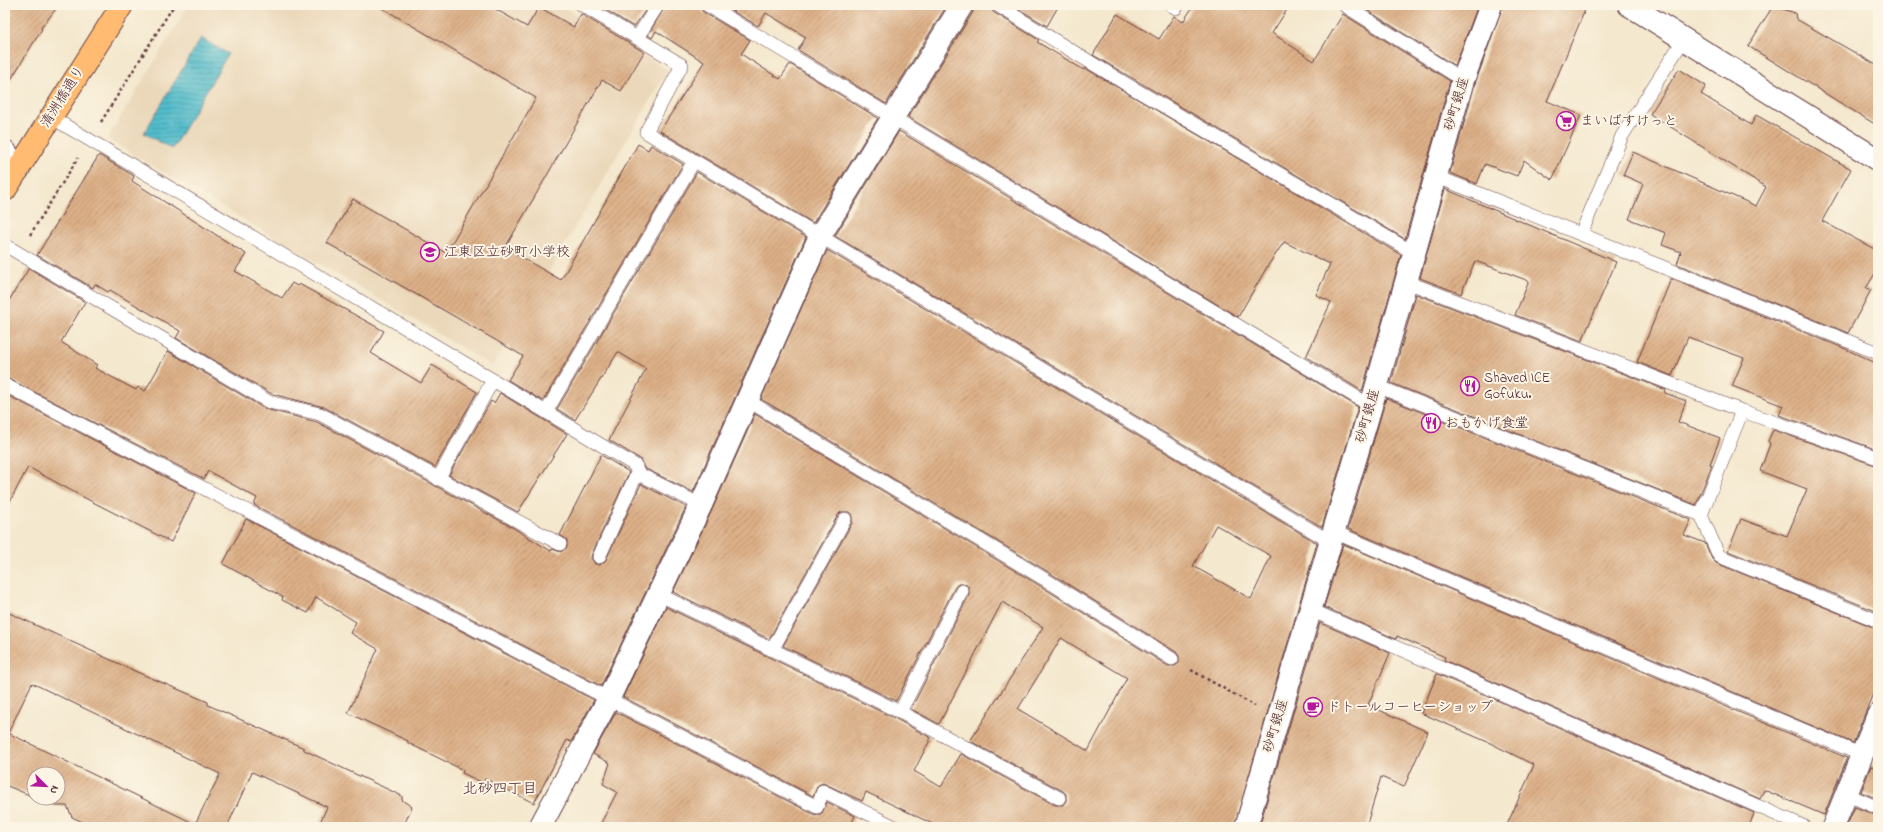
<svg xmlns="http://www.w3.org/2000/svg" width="1883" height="832" viewBox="0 0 1883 832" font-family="'Indie Flower','Klee One',sans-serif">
  <defs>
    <pattern id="water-rules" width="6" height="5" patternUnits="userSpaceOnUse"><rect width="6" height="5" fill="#50bccb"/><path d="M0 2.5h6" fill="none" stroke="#4498a5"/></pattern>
    <pattern id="building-hatch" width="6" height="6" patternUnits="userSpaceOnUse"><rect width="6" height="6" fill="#ddb188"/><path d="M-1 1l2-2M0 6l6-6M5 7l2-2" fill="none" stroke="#b58f6f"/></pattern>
  </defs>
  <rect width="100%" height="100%" fill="#fcf5e5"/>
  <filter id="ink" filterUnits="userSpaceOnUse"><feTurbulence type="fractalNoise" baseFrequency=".025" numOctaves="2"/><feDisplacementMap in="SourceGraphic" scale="8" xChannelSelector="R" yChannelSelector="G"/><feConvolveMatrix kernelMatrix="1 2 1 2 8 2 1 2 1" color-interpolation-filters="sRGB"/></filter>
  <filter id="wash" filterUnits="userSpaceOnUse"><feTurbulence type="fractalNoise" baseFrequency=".012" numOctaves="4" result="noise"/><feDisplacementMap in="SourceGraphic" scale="16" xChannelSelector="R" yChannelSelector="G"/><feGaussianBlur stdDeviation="0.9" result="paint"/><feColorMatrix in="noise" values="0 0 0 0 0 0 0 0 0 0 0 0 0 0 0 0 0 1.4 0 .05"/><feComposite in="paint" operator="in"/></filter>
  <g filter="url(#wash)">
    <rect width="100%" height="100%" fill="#f4e8ce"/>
    <path fill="#ebd8ba" d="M 189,5 L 560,5 L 668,70 L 493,366 L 107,139 Z"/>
    <path fill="url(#water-rules)" stroke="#4d6e7b" d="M 201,38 L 228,54 L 172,149 L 144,133 Z"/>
    <g id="blocks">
      <path fill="url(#building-hatch)" fill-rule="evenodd" d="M 5,5 L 59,5 L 41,28 L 42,29 L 5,89 Z
        M 377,5 L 488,5 L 527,27 L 539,7 L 574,27 L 581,14 L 644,52 L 621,91 L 602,80 L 505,248 L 561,280 L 638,144 L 648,150 L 651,145 L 683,164 L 543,401 L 508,380 L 523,356 L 327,243 L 353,199 L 446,253 L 536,98 Z
        M 598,5 L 649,5 L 634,27 Z
        M 666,5 L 699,5 L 703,12 L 750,40 L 741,54 L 780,79 L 790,64 L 878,118 L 813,223 L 660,131 L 704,62 L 656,31 L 652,38 L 648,35 Z
        M 722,5 L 947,5 L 886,104 L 798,50 L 806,37 L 766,13 L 758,26 Z
        M 974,5 L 989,5 L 993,12 L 1039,40 L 1037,42 L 1084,70 L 1085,68 L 1401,255 L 1362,391 L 1306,357 L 1331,302 L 1316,295 L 1330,264 L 1284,242 L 1267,267 L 1238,317 L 908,117 L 973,12 Z
        M 1012,5 L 1059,5 L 1047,26 Z
        M 1194,5 L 1290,5 L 1272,33 L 1314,61 L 1343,14 L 1450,81 L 1405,239 L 1093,55 L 1117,14 L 1159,39 L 1174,16 L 1183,22 Z
        M 1359,5 L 1478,5 L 1455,66 Z
        M 1503,5 L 1587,5 L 1547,101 L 1581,115 L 1552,180 L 1524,160 L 1517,176 L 1485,164 L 1477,184 L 1450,173 L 1475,84 Z
        M 1773,6 L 1795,13 L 1796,19 L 1878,66 L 1878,126 L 1748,46 Z
        M 1679,69 L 1706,86 L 1701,94 L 1751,125 L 1756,115 L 1851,169 L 1822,221 L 1878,251 L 1878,269 L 1866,288 L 1871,290 L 1848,333 L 1677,264 L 1681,252 L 1662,245 L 1666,233 L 1629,219 L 1643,184 L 1623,175 L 1633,152 L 1756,206 L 1766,187 L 1650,114 Z
        M 899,131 L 1358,407 L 1322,527 L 835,236 Z
        M 99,155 L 134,176 L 132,181 L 246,254 L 235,271 L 282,298 L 292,283 L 297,286 L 299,284 L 384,331 L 371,353 L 421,383 L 432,365 L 477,392 L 435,467 L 324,407 L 272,394 L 176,338 L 180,331 L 110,290 L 108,292 L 95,284 L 93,288 L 37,255 Z
        M 697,172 L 806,237 L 693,492 L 644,468 L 640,459 L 609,440 L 646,369 L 618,352 L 575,420 L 557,409 Z
        M 1445,189 L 1616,262 L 1582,341 L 1515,315 L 1529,281 L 1475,261 L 1461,294 L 1420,278 Z
        M 827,250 L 1317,543 L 1234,827 L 939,827 L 866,792 L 862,801 L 823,783 L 818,785 L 813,796 L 623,697 L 666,607 L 896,719 L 931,738 L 914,771 L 941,787 L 961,754 L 1055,805 L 1063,805 L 1066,801 L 1066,794 L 1063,791 L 970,741 L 1043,627 L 1002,602 L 939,724 L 911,709 L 969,595 L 969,587 L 965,584 L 958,584 L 955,587 L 896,701 L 783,646 L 852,523 L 852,515 L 849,512 L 841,512 L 838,515 L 769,639 L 673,592 L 712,510 L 755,414 L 1042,587 L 1168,666 L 1175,666 L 1179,663 L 1179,656 L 1176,652 L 1050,573 L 761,399 ZM 1216,525 L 1271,556 L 1251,599 L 1193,566 ZM 1061,638 L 1127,678 L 1088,751 L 1018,709 Z
        M 29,268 L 85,302 L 61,342 L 97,365 L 95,368 L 136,390 L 138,387 L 145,391 L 168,351 L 265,409 L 317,422 L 510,526 L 551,551 L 552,549 L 561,552 L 567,547 L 567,540 L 560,535 L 601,455 L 629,472 L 592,554 L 591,558 L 595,564 L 600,565 L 606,560 L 641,484 L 686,507 L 601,686 L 254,505 L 257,498 L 208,471 L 204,479 L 5,377 L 5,307 Z
        M 1671,279 L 1841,347 L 1878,364 L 1878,450 L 1779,415 L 1783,406 L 1732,386 L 1744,358 L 1688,337 L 1672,376 L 1637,362 Z
        M 1416,294 L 1666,390 L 1665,393 L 1686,401 L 1678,422 L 1720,438 L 1710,464 L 1712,465 L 1696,505 L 1391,383 Z
        M 500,393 L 567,434 L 518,512 L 449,475 L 491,401 L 494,403 Z
        M 5,394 L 196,493 L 171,542 L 83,497 L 28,467 L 5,511 Z
        M 1386,398 L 1691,520 L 1684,535 L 1705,543 L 1712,559 L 1716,563 L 1878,629 L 1878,681 L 1853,743 L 1348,529 Z
        M 1773,430 L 1878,466 L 1878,612 L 1728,551 L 1741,519 L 1787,536 L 1807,489 L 1760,471 L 1770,444 L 1768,441 Z
        M 246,519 L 594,700 L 571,742 L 567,740 L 534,803 L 485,779 L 483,783 L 462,773 L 463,770 L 408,743 L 408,741 L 348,713 L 378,649 L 350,633 L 356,622 L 316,597 L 308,613 L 282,600 L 283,597 L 223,564 Z
        M 1343,544 L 1847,758 L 1824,815 L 1764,790 L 1760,799 L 1444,660 L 1445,657 L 1397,636 L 1396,639 L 1324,607 Z
        M 5,611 L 137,672 L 208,702 L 208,705 L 304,748 L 304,750 L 402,796 L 402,800 L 412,807 L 403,827 L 318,827 L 327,807 L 252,772 L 227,827 L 105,827 L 95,822 L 89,825 L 72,817 L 67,806 L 56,806 L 37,798 L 58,798 L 58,774 L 34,774 L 34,797 L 5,785 ZM 32,683 L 220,774 L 195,824 L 8,733 Z
        M 1320,623 L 1390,653 L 1368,705 L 1428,732 L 1404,787 L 1381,777 L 1366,827 L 1259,827 Z
        M 1437,674 L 1754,813 L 1749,827 L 1506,827 L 1534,765 L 1490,743 L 1421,713 Z
        M 616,712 L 813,814 L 818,815 L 822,813 L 827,802 L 855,816 L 850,827 L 599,827 L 617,792 L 603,784 L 610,763 L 593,754 Z
        M 1871,766 L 1878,769 L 1878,799 L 1861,792 Z
        M 1855,807 L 1878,816 L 1878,827 L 1853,827 L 1847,825 Z"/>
    </g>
  </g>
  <g filter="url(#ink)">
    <use href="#blocks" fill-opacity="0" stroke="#643d43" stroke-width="1"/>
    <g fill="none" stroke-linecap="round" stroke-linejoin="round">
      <g stroke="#643d43" stroke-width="14">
        <path id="lane" d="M 582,5 L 637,38 L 658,5
          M 707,5 L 1371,406
          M 997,5 L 1126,84 L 1414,253
          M 1171,5 L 1176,8 L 1178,5
          M 1344,5 L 1463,80
          M 637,38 L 682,65 L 646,132 L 1331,542
          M 51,117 L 493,380
          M 1435,176 L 1878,353
          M 1581,234 L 1622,136 L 1684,39
          M 5,245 L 269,402 L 320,414 L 560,544
          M 1407,282 L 1742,411 L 1878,458
          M 5,385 L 817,807 L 823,791 L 895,827
          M 1377,386 L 1701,515
          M 747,400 L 1046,580 L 1172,659
          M 1742,411 L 1701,515 L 1719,556 L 1878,621
          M 546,412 L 694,161
          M 438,479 L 493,380 L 636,466 L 637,473
          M 1334,532 L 1862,755
          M 599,557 L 637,473 L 701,505
          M 658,594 L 900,712 L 1059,798
          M 1311,610 L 1805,827
          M 773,648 L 845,519
          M 900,712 L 962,591
          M 1846,794 L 1878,808"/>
      </g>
      <g stroke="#643d43" stroke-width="24">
        <path id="street" d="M 1629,5 L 1878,160
          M 5,151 L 18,170
          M 540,827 L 608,700 L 701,505 L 820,236 L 962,5
          M 1246,827 L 1371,406 L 1463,80 L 1491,5
          M 1833,827 L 1878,715"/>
      </g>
      <g stroke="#643d43" stroke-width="24">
        <path id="primary" d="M 5,190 L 122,5"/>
      </g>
      <path stroke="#643d43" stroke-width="2.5" stroke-dasharray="3 3" stroke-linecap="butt" d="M 101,122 L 174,5
        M 30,235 L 78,158
        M 1191,670 L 1255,706"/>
      <use href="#lane" stroke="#fff" stroke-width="13"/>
      <use href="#street" stroke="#fff" stroke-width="22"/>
      <use href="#primary" stroke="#ffbb71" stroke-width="22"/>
    </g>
  </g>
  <defs>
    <g id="supermarket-ring" transform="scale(1)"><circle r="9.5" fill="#fcf5e5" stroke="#b5179e" stroke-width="1.5"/><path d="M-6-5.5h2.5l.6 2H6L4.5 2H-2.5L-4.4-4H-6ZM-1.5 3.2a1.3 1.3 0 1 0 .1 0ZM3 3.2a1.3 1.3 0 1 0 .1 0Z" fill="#b5179e"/></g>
    <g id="school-ring" transform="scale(1)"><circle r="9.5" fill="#fcf5e5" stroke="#b5179e" stroke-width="1.5"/><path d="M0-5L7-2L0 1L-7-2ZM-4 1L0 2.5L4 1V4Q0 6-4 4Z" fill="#b5179e"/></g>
    <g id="restaurant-ring" transform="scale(1)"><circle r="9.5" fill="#fcf5e5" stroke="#b5179e" stroke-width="1.5"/><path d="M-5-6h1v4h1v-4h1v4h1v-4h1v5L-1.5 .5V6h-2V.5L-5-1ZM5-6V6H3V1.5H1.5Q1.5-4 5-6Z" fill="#b5179e"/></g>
    <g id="cafe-ring" transform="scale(1)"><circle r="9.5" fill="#fcf5e5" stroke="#b5179e" stroke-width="1.5"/><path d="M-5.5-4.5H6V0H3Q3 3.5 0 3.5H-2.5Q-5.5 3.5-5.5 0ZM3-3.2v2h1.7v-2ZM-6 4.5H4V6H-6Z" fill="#b5179e"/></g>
  </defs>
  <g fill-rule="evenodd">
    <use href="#supermarket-ring" x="1566" y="121"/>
    <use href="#school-ring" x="430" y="252"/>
    <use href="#restaurant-ring" x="1470" y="386"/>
    <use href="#restaurant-ring" x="1431" y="423"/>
    <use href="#cafe-ring" x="1313" y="707"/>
  </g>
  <g text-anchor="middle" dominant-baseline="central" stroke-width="4" stroke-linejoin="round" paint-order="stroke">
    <g font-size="14" fill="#4a1f2b" stroke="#fcf5e5">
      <text transform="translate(63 97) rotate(-58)">清洲橋通り</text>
      <text transform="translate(1457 104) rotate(-73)">砂町銀座</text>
      <text transform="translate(1368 416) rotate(-74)">砂町銀座</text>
      <text transform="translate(1276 726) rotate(-73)">砂町銀座</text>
    </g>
    <g font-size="14" fill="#4a1f2b" stroke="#fcf5e5" text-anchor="start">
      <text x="1580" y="121">まいばすけっと</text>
      <text x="444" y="252">江東区立砂町小学校</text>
      <text x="1484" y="378">Shaved ICE<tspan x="1484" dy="16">Gofuku.</tspan></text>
      <text x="1445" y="423">おもかげ食堂</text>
      <text x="1327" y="707">ドトールコーヒーショップ</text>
    </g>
    <g font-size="15" fill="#4a1f2b" stroke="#fcf5e5">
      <text x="500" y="789">北砂四丁目</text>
    </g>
  </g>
  <rect width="1883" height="832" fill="none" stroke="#fcf5e5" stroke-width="20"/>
  <g transform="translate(46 786) rotate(114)"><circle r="19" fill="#fcf5e5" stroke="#b59f9b"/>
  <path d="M0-3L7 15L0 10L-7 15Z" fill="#b5179e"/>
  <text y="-6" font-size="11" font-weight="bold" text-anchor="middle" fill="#4a1f2b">N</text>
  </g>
</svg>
